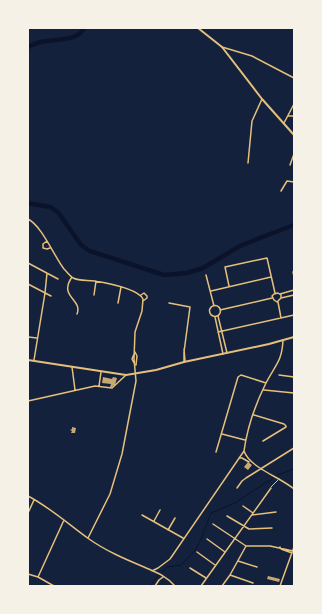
<svg xmlns="http://www.w3.org/2000/svg" width="322" height="614" viewBox="0 0 322 614" font-family="'Fira Sans',sans-serif">
  <rect width="100%" height="100%" fill="#14213d"/>
  <g fill="none" stroke-linecap="round" stroke-linejoin="round">
    <path stroke="#0b132b" stroke-width="1" d="M 148,586 L 151,585 L 158,576 L 167,567 L 181,565 L 196,549 L 201,539 L 211,513 L 235,503 L 265,483 L 271,480 L 277,475 L 294,469"/>
    <path stroke="#0b132b" stroke-width="4.5" d="M 28,47 C 31,46 34,44 37,43 C 49,38 78,43 84,28
      M 28,203 L 50,207 L 58,212 L 81,245 L 90,251 L 164,275 L 187,273 L 203,268 L 240,246 L 265,236 L 294,225"/>
  </g>
  <path fill="#c6a872" d="M 103,377 L 112,379 L 113,377 L 117,378 L 115,385 L 114,385 L 112,387 L 110,387 L 111,384 L 102,383 Z
    M 72,427 L 76,428 L 75,433 L 71,433 L 72,431 L 70,430 L 72,429 Z
    M 248,462 L 252,465 L 248,470 L 244,467 Z
    M 268,576 L 280,579 L 279,582 L 267,579 Z"/>
  <g fill="none" stroke-linecap="round" stroke-linejoin="round">
    <path stroke="#e5c07b" stroke-width="1" d="M 271,487 L 279,479"/>
    <path stroke="#e5c07b" stroke-width="1.5" d="M 222,47 L 252,56 L 294,78
      M 288,116 L 294,116
      M 284,123 L 294,104
      M 248,163 L 252,121 L 262,99
      M 290,165 L 294,154
      M 281,191 L 287,181 L 294,182
      M 28,219 C 42,226 54,256 64,269 C 67,272 70,276 73,278 C 79,281 88,280 94,281 C 106,283 137,288 143,299 L 142,311 L 135,332 L 134,359 L 136,381 L 122,454 L 110,494 L 88,538
      M 47,241 L 43,244 L 43,248 L 47,249 L 50,248
      M 28,263 L 58,279
      M 293,272 L 294,276
      M 206,275 L 214,306
      M 72,277 C 58,297 83,299 77,314
      M 28,284 L 51,296
      M 229,286 L 225,267 L 267,258 L 275,293
      M 211,291 L 271,277
      M 280,294 L 294,290
      M 94,295 L 96,281
      M 141,295 L 144,293 L 147,296 L 147,298 L 143,301
      M 281,298 L 281,295 L 278,293 L 274,294 L 272,296 L 274,300 L 277,302 L 281,298 L 294,295
      M 278,302 L 281,318
      M 118,303 L 121,287
      M 169,303 L 190,307 L 184,352 L 184,362
      M209.5 311a5.5 5.5 0 1 1 11 0a5.5 5.5 0 1 1-11 0Z
      M 220,310 L 272,298
      M 218,316 L 227,353
      M 215,317 L 223,354
      M 218,332 L 294,315
      M 28,337 L 37,338
      M 184,349 L 185,361
      M 135,352 L 137,356 L 136,365
      M 134,354 L 132,359 L 134,363
      M 34,360 L 45,293 L 47,273
      M 72,367 L 75,390
      M 279,375 L 294,377
      M 99,386 L 101,372
      M 264,390 L 294,393
      M 28,401 L 95,386 L 112,388 L 126,375
      M 254,415 L 284,424 L 286,426 L 286,427 L 263,441
      M 222,434 L 245,440
      M 244,451 C 250,468 280,477 294,489
      M 216,452 L 238,377 L 241,375 L 266,383
      M 239,458 L 242,458 L 249,462
      M 237,488 L 242,481 L 246,478 L 294,448
      M 28,496 C 51,508 68,524 89,539 C 106,551 125,559 144,567 C 155,572 167,576 175,586
      M 243,506 L 253,513
      M 28,513 L 34,500
      M 142,515 L 183,538
      M 252,515 L 276,512
      M 227,516 L 249,529 L 272,528
      M 154,521 L 160,510
      M 213,524 L 246,546 L 270,546 L 293,551
      M 168,530 L 175,518
      M 207,539 L 225,552
      M 280,547 L 281,549 L 292,553
      M 197,552 L 215,565
      M 238,561 L 257,567
      M 190,568 L 206,578
      M 152,571 L 158,568 L 170,559 L 244,451 C 247,429 256,403 266,383 C 275,365 282,362 283,340
      M 28,574 L 38,577 L 54,586
      M 230,575 L 253,583
      M 38,577 L 64,520
      M 155,586 L 159,580 L 163,577
      M 201,586 L 271,488
      M 222,586 L 230,575 L 246,546
      M 280,586 L 294,547"/>
    <path stroke="#e5c07b" stroke-width="2" d="M 198,28 L 222,47 L 262,99 L 294,135
      M 28,360 L 126,375 L 156,370 L 184,362 L 269,344 L 294,337"/>
  </g>
  <rect width="322" height="614" fill="none" stroke="#f6f1e7" stroke-width="58"/>
</svg>
